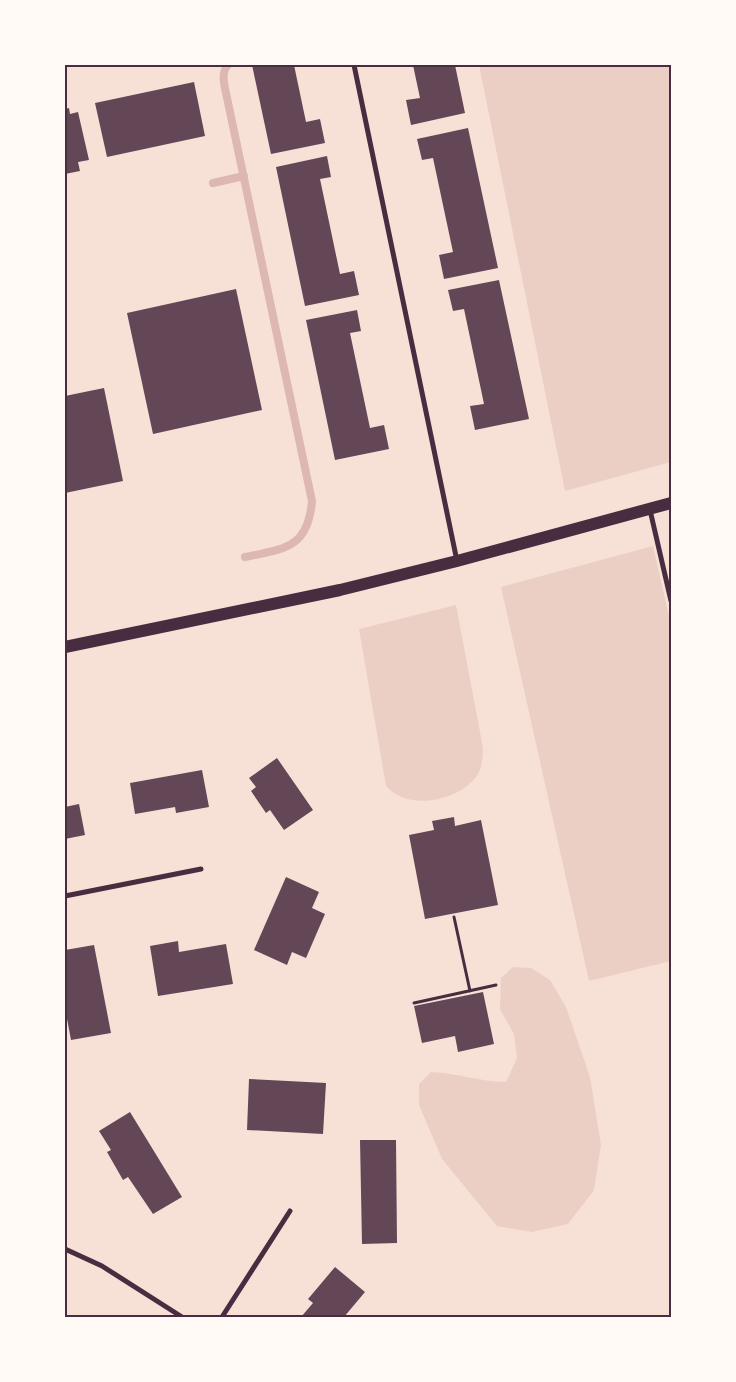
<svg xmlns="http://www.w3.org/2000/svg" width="736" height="1382" viewBox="0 0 736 1382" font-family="Commissioner,sans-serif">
  <rect width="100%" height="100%" fill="#f7e1d7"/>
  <path fill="#ebcfc5" d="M 479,65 L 671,65 L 671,462 L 565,491 Z
    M 653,546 L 671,625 L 671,961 L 589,981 L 501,587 Z
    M 456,605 L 483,748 C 483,757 482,767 478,774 C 461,801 408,812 386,786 L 359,629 Z
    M 513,967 L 531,968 L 550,980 L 566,1007 L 590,1077 L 601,1145 L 594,1190 L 568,1224 L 532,1232 L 497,1226 L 442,1159 L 419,1105 L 419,1084 L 431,1072 C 457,1073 480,1082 506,1082 L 517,1058 L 514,1034 L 500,1009 L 501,978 Z"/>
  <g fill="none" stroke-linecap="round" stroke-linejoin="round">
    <path stroke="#dcb8b0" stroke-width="8" d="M 228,65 C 221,72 224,84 226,93 L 312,501 C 308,548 285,549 245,557
      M 213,183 L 244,176"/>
  </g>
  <path fill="#644757" d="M 252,65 L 294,65 L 306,122 L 320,119 L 325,143 L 271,154 Z
    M 413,65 L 455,65 L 465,113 L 411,125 L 406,100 L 420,98 Z
    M 194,82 L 205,136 L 107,157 L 95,103 Z
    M 69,108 L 70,114 L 78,112 L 89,160 L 78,162 L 80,171 L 65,174 L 65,109 Z
    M 468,128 L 498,268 L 444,279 L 439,255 L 453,252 L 433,158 L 422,160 L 417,139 Z
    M 327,156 L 331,177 L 320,179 L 340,274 L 354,271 L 359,295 L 305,306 L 276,167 Z
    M 499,280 L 529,419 L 475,430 L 470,406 L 484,404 L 464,309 L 453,311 L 448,290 Z
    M 236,289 L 262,410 L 153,434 L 127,313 Z
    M 357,310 L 361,331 L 350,333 L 370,428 L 384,425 L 389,449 L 335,460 L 306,320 Z
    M 104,388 L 123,481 L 65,493 L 65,396 Z
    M 277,758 L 313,810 L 284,830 L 270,810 L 266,813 L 251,791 L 256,787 L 249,778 Z
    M 202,770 L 209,807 L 176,813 L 175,807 L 135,814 L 130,783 Z
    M 79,804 L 85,835 L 65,839 L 65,807 Z
    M 454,817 L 455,826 L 481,820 L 498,905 L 425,919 L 409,835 L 434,830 L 432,821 Z
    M 286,877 L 319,892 L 312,908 L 325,914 L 306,958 L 292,952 L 287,965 L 254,950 Z
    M 178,941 L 179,952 L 226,944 L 233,984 L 158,996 L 150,946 Z
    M 94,945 L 111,1033 L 71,1040 L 65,1008 L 65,950 Z
    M 483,992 L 494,1044 L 458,1052 L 455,1036 L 422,1043 L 414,1006 Z
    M 249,1079 L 326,1083 L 323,1134 L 247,1130 Z
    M 130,1112 L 182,1197 L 153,1214 L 128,1177 L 123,1180 L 107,1152 L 111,1150 L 99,1131 Z
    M 360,1140 L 396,1140 L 397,1243 L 362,1244 Z
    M 335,1267 L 365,1292 L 344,1317 L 301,1317 L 313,1303 L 308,1299 Z"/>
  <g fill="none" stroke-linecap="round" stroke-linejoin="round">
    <path stroke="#4a2c40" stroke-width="3" d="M 454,917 L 470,991
      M 414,1003 L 496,985"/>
    <path stroke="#4a2c40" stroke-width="5" d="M 354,65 L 457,561
      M 650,510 L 671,601
      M 65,896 L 201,869
      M 65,1249 L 102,1266 L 182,1317
      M 222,1317 L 290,1211"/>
    <path stroke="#4a2c40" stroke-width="12" d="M 65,647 L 340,590 L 457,561 L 671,503"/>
  </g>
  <rect width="736" height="1382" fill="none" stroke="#fffaf5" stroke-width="132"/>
  <rect x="66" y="66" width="604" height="1250" fill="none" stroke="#4a2c40" stroke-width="2"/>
</svg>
